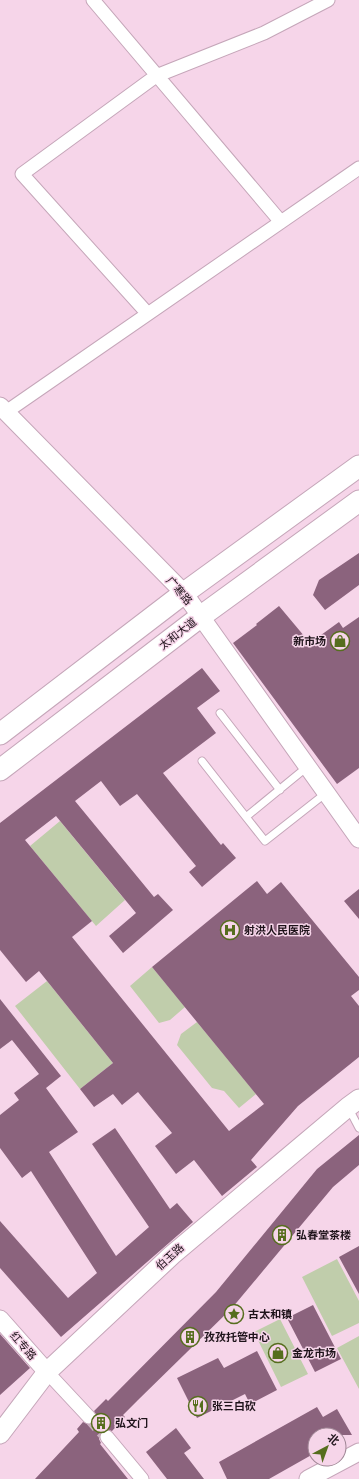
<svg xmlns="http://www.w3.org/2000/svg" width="359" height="1479" viewBox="0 0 359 1479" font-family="Roboto,'Noto Sans SC',sans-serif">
  <rect width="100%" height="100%" fill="#f6d5e9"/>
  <path fill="#c0cdab" d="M 60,821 L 125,900 L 96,926 L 30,846 Z
    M 152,967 L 185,1007 L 170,1020 L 159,1023 L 130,986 Z
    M 47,981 L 113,1063 L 80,1089 L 15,1006 Z
    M 197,1022 L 256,1094 L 239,1108 L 224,1091 L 212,1088 L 177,1045 L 181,1034 Z
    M 337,1259 L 359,1301 L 359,1323 L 332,1336 L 302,1277 Z
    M 280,1319 L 308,1374 L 281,1387 L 254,1332 Z
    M 359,1336 L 359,1389 L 337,1348 Z"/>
  <path fill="#8b637d" d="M 359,553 L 359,585 L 325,610 L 313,595 L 319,580 Z
    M 279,606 L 310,643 L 339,622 L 343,628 L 359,617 L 359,768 L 337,784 L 233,643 L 257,625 L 256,624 Z
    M 202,668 L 220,691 L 197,708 L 216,733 L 163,773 L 221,845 L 223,843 L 236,858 L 202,887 L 189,872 L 196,866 L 137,794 L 120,806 L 101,781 L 75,801 L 154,897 L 158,894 L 173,910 L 123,953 L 109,936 L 136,913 L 56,816 L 25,840 L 92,921 L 72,937 L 229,1131 L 264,1104 L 152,967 L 257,881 L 267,894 L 281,882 L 359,977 L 359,990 L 351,996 L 359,1006 L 359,1057 L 298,1106 L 251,1160 L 257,1167 L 222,1196 L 194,1160 L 176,1174 L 155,1146 L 172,1133 L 138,1092 L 122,1105 L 113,1094 L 94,1107 L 80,1089 L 113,1063 L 39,971 L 26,982 L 0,950 L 0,823 Z
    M 359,889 L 359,919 L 344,901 Z
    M 0,999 L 61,1076 L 46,1088 L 78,1132 L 49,1152 L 116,1256 L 149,1227 L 92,1144 L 115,1128 L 170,1209 L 177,1203 L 193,1222 L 61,1337 L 0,1268 L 0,1221 L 68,1298 L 97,1273 L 31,1171 L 22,1178 L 0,1148 L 0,1115 L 19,1100 L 14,1093 L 39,1074 L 12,1040 L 0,1049 Z
    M 359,1135 L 359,1165 L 333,1187 L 232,1308 L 138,1400 L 123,1415 L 125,1417 L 112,1431 L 105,1429 L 100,1434 L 99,1439 L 101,1443 L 100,1444 L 128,1479 L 35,1479 L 79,1432 L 77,1429 L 83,1422 L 90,1425 L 95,1423 L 97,1416 L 94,1411 L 106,1399 L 108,1401 L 216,1292 L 317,1169 Z
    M 359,1246 L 359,1294 L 339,1257 Z
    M 313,1305 L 341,1359 L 315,1372 L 287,1318 Z
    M 0,1334 L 30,1368 L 0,1395 Z
    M 257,1351 L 277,1390 L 250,1404 L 245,1394 L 197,1418 L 177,1378 L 218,1358 L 224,1368 Z
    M 317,1407 L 323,1417 L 337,1409 L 352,1435 L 315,1435 L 315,1453 L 269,1479 L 227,1479 L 219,1462 Z
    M 176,1428 L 191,1448 L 184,1453 L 204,1479 L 167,1479 L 146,1452 Z"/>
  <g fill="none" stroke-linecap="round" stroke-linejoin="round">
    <path stroke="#cbaec0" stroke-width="13" stroke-dasharray="13 6" stroke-linecap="butt" d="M 89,1417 L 107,1437"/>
    <g stroke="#c5a6b9" stroke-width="9">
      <path id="service" d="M 220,713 L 280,790
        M 202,761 L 246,817
        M 307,767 L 246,817 L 265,841 L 326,793
        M 348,1107 L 359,1128"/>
    </g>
    <g stroke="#c5a6b9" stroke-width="15">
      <path id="minor" d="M 93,0 L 281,222
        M 148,314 L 22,174 L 156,76 L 264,33 L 328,0
        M 6,412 L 359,168
        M 47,1372 L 89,1417
        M 107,1437 L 142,1479"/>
    </g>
    <g stroke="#c5a6b9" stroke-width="19">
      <path id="tertiary" d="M 0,406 L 184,593 L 359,839
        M 0,1319 L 47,1372
        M 308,1479 L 359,1452"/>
    </g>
    <g stroke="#c5a6b9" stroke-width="21">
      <path id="secondary" d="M 0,1434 L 47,1372 L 172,1255 L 348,1107 L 359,1099"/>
    </g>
    <g stroke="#c5a6b9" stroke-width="23">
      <path id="primary" d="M 0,734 L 184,593 L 359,466
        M 0,770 L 200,617 L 359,501"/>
    </g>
    <use href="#service" stroke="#fff" stroke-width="7"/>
    <use href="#minor" stroke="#fff" stroke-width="13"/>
    <use href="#tertiary" stroke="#fff" stroke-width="17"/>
    <use href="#secondary" stroke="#fff" stroke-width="19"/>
    <use href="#primary" stroke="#fff" stroke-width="21"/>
  </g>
  <defs>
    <g id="shop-ring" transform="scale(1)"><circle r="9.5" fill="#f6d5e9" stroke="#566e1e" stroke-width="1.5"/><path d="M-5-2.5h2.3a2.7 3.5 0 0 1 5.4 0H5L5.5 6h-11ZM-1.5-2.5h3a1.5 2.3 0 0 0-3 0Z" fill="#566e1e"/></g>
    <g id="hospital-ring" transform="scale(1)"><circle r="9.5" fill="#f6d5e9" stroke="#566e1e" stroke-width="1.5"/><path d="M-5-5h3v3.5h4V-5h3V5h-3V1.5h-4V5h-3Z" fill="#566e1e"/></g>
    <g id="building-ring" transform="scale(1)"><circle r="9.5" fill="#f6d5e9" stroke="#566e1e" stroke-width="1.5"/><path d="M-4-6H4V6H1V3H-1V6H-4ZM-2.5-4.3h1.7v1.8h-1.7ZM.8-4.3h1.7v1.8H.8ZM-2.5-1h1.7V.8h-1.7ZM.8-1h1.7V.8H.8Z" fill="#566e1e"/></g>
    <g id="sight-ring" transform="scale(1)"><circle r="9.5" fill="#f6d5e9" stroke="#566e1e" stroke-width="1.5"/><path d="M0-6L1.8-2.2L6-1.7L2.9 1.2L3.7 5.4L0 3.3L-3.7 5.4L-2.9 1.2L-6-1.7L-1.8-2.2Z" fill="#566e1e"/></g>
    <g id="restaurant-ring" transform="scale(1)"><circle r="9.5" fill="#f6d5e9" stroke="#566e1e" stroke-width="1.5"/><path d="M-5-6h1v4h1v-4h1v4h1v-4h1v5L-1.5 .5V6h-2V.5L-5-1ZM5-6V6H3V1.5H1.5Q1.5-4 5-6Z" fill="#566e1e"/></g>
  </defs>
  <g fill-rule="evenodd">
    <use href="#shop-ring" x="340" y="641"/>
    <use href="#hospital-ring" x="230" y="930"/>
    <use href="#building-ring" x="282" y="1235"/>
    <use href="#sight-ring" x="234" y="1314"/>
    <use href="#building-ring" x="190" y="1337"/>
    <use href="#shop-ring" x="278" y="1353"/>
    <use href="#restaurant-ring" x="198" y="1406"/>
    <use href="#building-ring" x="101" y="1423"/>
  </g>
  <g text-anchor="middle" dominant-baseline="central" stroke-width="3" stroke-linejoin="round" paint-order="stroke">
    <g font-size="11" fill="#1e131a" stroke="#f6d5e9">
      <text transform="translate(179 591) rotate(49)">广寒路</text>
      <text transform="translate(178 634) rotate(-38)">太和大道</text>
      <text transform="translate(170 1257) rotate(-42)">伯玉路</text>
      <text transform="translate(23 1346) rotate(49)">红专路</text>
    </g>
    <g font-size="11" font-weight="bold" fill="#1e131a" stroke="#f6d5e9" text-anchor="start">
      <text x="326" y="641" text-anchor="end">新市场</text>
      <text x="244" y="930">射洪人民医院</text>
      <text x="296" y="1235">弘春堂茶楼</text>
      <text x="248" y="1314">古太和镇</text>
      <text x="204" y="1337">孜孜托管中心</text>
      <text x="292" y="1353">金龙市场</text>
      <text x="212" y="1406">张三白砍</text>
      <text x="115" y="1423">弘文门</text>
    </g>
  </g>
  <g transform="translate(327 1447) rotate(41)"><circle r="19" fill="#f6d5e9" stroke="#a08796"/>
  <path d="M0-3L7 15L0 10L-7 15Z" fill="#566e1e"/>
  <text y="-6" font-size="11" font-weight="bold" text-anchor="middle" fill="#1e131a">北</text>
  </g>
</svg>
